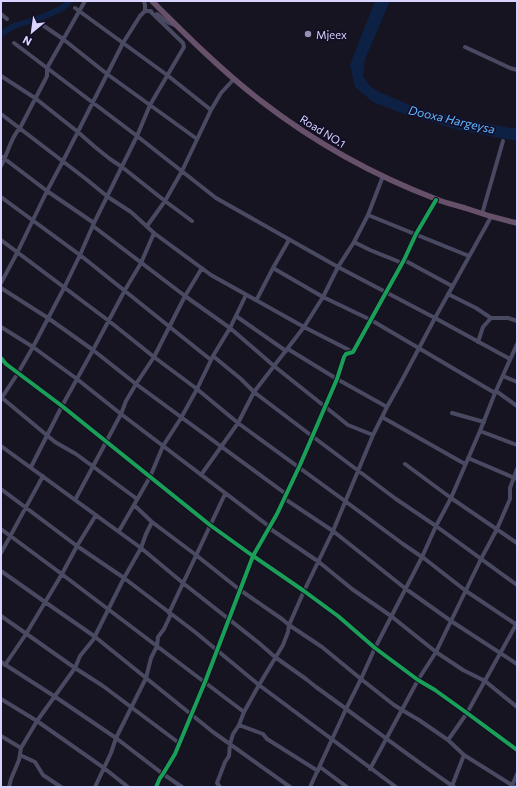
<svg xmlns="http://www.w3.org/2000/svg" width="518" height="788" viewBox="0 0 518 788" font-family="Commissioner,sans-serif">
  <rect width="100%" height="100%" fill="#161421"/>
  <path fill="#0d2144" d="M 375,1 L 390,1 L 365,59 L 363,76 L 370,86 L 379,92 L 417,108 L 465,119 L 510,128 L 517,128 L 517,141 L 462,131 L 399,112 L 373,102 L 355,87 L 350,65 Z"/>
  <g fill="none" stroke-linecap="round" stroke-linejoin="round">
    <path stroke="#0d2144" stroke-width="6" d="M 1,34 L 14,26 L 40,18 L 61,9 L 70,1"/>
    <path stroke="#4a4962" stroke-width="4" d="M 144,1 L 145,5 L 145,11
      M 75,8 L 167,75 L 211,110
      M 1,14 L 7,19
      M 157,14 L 169,23 L 177,26
      M 44,26 L 63,39 L 107,74 L 197,139
      M 14,43 L 137,136 L 216,198 L 338,267 L 435,318 L 510,359
      M 465,47 L 510,68 L 517,70
      M 1,76 L 35,98 L 78,132 L 95,147 L 110,159 L 122,167 L 165,201 L 192,221
      M 1,114 L 86,179 L 108,197 L 131,212 L 154,233 L 211,275 L 304,327 L 353,352
      M 1,156 L 47,191 L 94,223
      M 1,166 C 8,154 10,138 20,128 L 45,80 L 47,76 L 47,68 L 85,1
      M 1,197 L 80,255 L 211,360
      M 482,214 L 503,141
      M 368,215 L 469,256
      M 93,226 L 185,296 L 230,328 L 274,366 L 338,417 L 348,425 L 373,435
      M 147,226 L 165,201 L 182,171 L 211,110 L 221,93 L 234,79
      M 1,240 L 109,321 L 154,357 L 197,389 L 238,423 L 345,501 L 403,544 L 425,559 L 466,591 L 517,625
      M 354,242 L 370,250 L 402,263
      M 404,260 L 452,286
      M 273,268 L 323,297 L 371,320 L 495,393
      M 1,283 L 17,253 L 47,191 L 63,161 L 123,43 L 140,16 L 145,11 L 151,11
      M 1,288 L 48,318 L 93,350 L 136,384 L 286,494
      M 448,294 L 476,308 L 491,318 L 508,318 L 517,321
      M 257,299 L 273,268 L 289,240
      M 236,316 L 286,351
      M 1,327 L 33,347 L 77,379 L 121,414 L 270,527
      M 478,342 L 483,327 L 491,318
      M 288,349 L 337,379 L 387,407
      M 213,356 L 241,379 L 254,392 L 312,436 L 396,499 L 436,526 L 517,585
      M 1,358 L 6,364 L 62,406 L 210,525 L 253,556 L 304,591 L 338,616 L 375,648 L 418,680 L 435,690 L 467,713 L 517,750
      M 503,376 L 517,382
      M 496,391 L 517,406
      M 1,397 L 55,442 L 76,454 L 137,499
      M 1,399 L 18,373 L 33,347 L 64,288 L 80,255 L 94,223 L 137,136 L 150,105 L 184,47 L 183,43 L 150,11
      M 452,413 L 484,422
      M 382,417 L 465,464
      M 480,431 L 517,445
      M 1,446 L 141,548 L 183,583 L 259,643 L 275,657 L 306,679 L 316,687 C 362,720 407,755 454,787
      M 468,458 L 517,479
      M 405,464 L 451,498 L 517,543
      M 31,467 L 62,406 L 93,350 L 125,290 L 141,263 L 154,233
      M 201,475 L 238,423 L 254,392 L 304,327 L 323,297 L 338,267 L 354,242 L 368,215 L 383,176
      M 1,489 L 77,546 L 124,578 L 195,632 L 259,685 L 396,787
      M 285,499 L 333,531 L 406,589 L 451,621 L 517,664
      M 75,500 L 121,414 L 126,401 L 136,384 L 154,357 L 185,296 L 202,268
      M 134,505 L 152,522 L 196,555 L 240,590 L 282,619 L 289,625 L 322,647 L 361,679 L 394,705 L 402,710 L 419,720 L 448,740 L 464,755 L 515,787
      M 269,528 L 319,562 L 352,589 L 391,616 L 436,652 L 481,559 L 497,529 L 507,506 L 510,499 L 510,488 L 517,469
      M 1,529 L 59,572 L 244,712
      M 119,531 L 150,477 L 163,446 L 181,418 L 197,389 L 213,356 L 230,328 L 246,295
      M 1,553 L 43,476
      M 1,571 L 45,602 L 94,636 L 213,732 L 290,787
      M 169,613 L 225,494
      M 1,616 L 75,668 L 103,686 L 179,743
      M 1,662 L 54,696 L 116,738 L 163,774 L 182,787
      M 5,665 L 26,634 L 62,574 L 77,546 L 96,515
      M 1,699 L 37,721 L 104,768 L 128,787
      M 239,725 L 263,734 L 267,739 L 318,771
      M 1,736 L 21,748
      M 448,740 L 467,713 L 517,623
      M 20,755 L 35,762 L 43,775 L 61,787
      M 320,767 L 347,787
      M 370,769 L 418,680 L 436,652 L 463,670 L 485,681 L 517,707
      M 452,786 L 464,755
      M 512,786 L 517,774
      M 9,787 L 11,779 L 19,760 L 21,748 L 37,721 L 75,668 L 80,656 L 93,640 L 124,578 L 141,548 L 146,534 L 152,522
      M 95,787 L 111,753 L 116,738 L 146,678 L 151,658 L 157,646 L 158,637 L 164,629 L 171,614
      M 156,787 L 160,778 L 163,774 L 175,754 L 205,682 L 253,556 L 277,514 L 300,465 L 337,379 L 344,357 L 346,354 L 353,352 L 404,260 L 416,234 L 436,200
      M 220,787 L 217,783 L 225,762 L 229,756 L 230,744 L 233,734 L 239,725 L 244,712 L 259,685 L 283,645 L 288,632 L 289,625 L 304,591 L 333,531 L 373,435 L 387,407 L 401,382 L 435,318 L 491,217
      M 310,787 L 346,709 L 361,679 L 375,648 L 422,557 L 436,526 L 451,498 L 480,431 L 495,393 L 517,344"/>
    <path stroke="#67516a" stroke-width="5.5" d="M 152,1 C 187,36 222,71 261,101 C 314,142 373,175 436,199 C 445,203 455,205 465,208 C 482,214 499,219 517,223"/>
    <g stroke="#130f26" stroke-width="6">
      <path id="cycleway" d="M 1,358 L 6,364 L 62,406 L 210,525 L 253,556 L 304,591 L 338,616 L 375,648 L 418,680 L 435,690 L 467,713 L 517,750
        M 156,787 L 160,778 L 163,774 L 175,754 L 205,682 L 253,556 L 277,514 L 300,465 L 337,379 L 344,357 L 346,354 L 353,352 L 404,260 L 416,234 L 436,200"/>
    </g>
    <use href="#cycleway" stroke="#1a9f57" stroke-width="4"/>
  </g>
  <circle fill="#9591b1" stroke="#130f26" stroke-width="1.5" cx="308" cy="34" r="4"/>
  <g text-anchor="middle" dominant-baseline="central" stroke-width="3.5" stroke-linejoin="round" paint-order="stroke">
    <g font-size="11" fill="#d9d4ff" stroke="#130f26" text-anchor="start">
      <text x="316" y="34">Mjeex</text>
    </g>
    <g font-size="11" fill="#d9d4ff" stroke="#130f26">
      <text transform="translate(323 131) rotate(32)">Road NO.1</text>
    </g>
    <g font-size="12" font-style="italic" fill="#62b6ff" stroke="#130f26">
      <text transform="translate(452 119) rotate(13)">Dooxa Hargeysa</text>
    </g>
  </g>
  <rect width="518" height="788" fill="none" stroke="#d9d4ff" stroke-width="4"/>
  <g transform="translate(32 32) rotate(209)" stroke="#130f26" stroke-width="3" paint-order="stroke">
  <path d="M0-3L7 15L0 10L-7 15Z" fill="#d9d4ff"/>
  <text y="-6" font-size="11" font-weight="bold" text-anchor="middle" fill="#d9d4ff">N</text>
  </g>
</svg>
